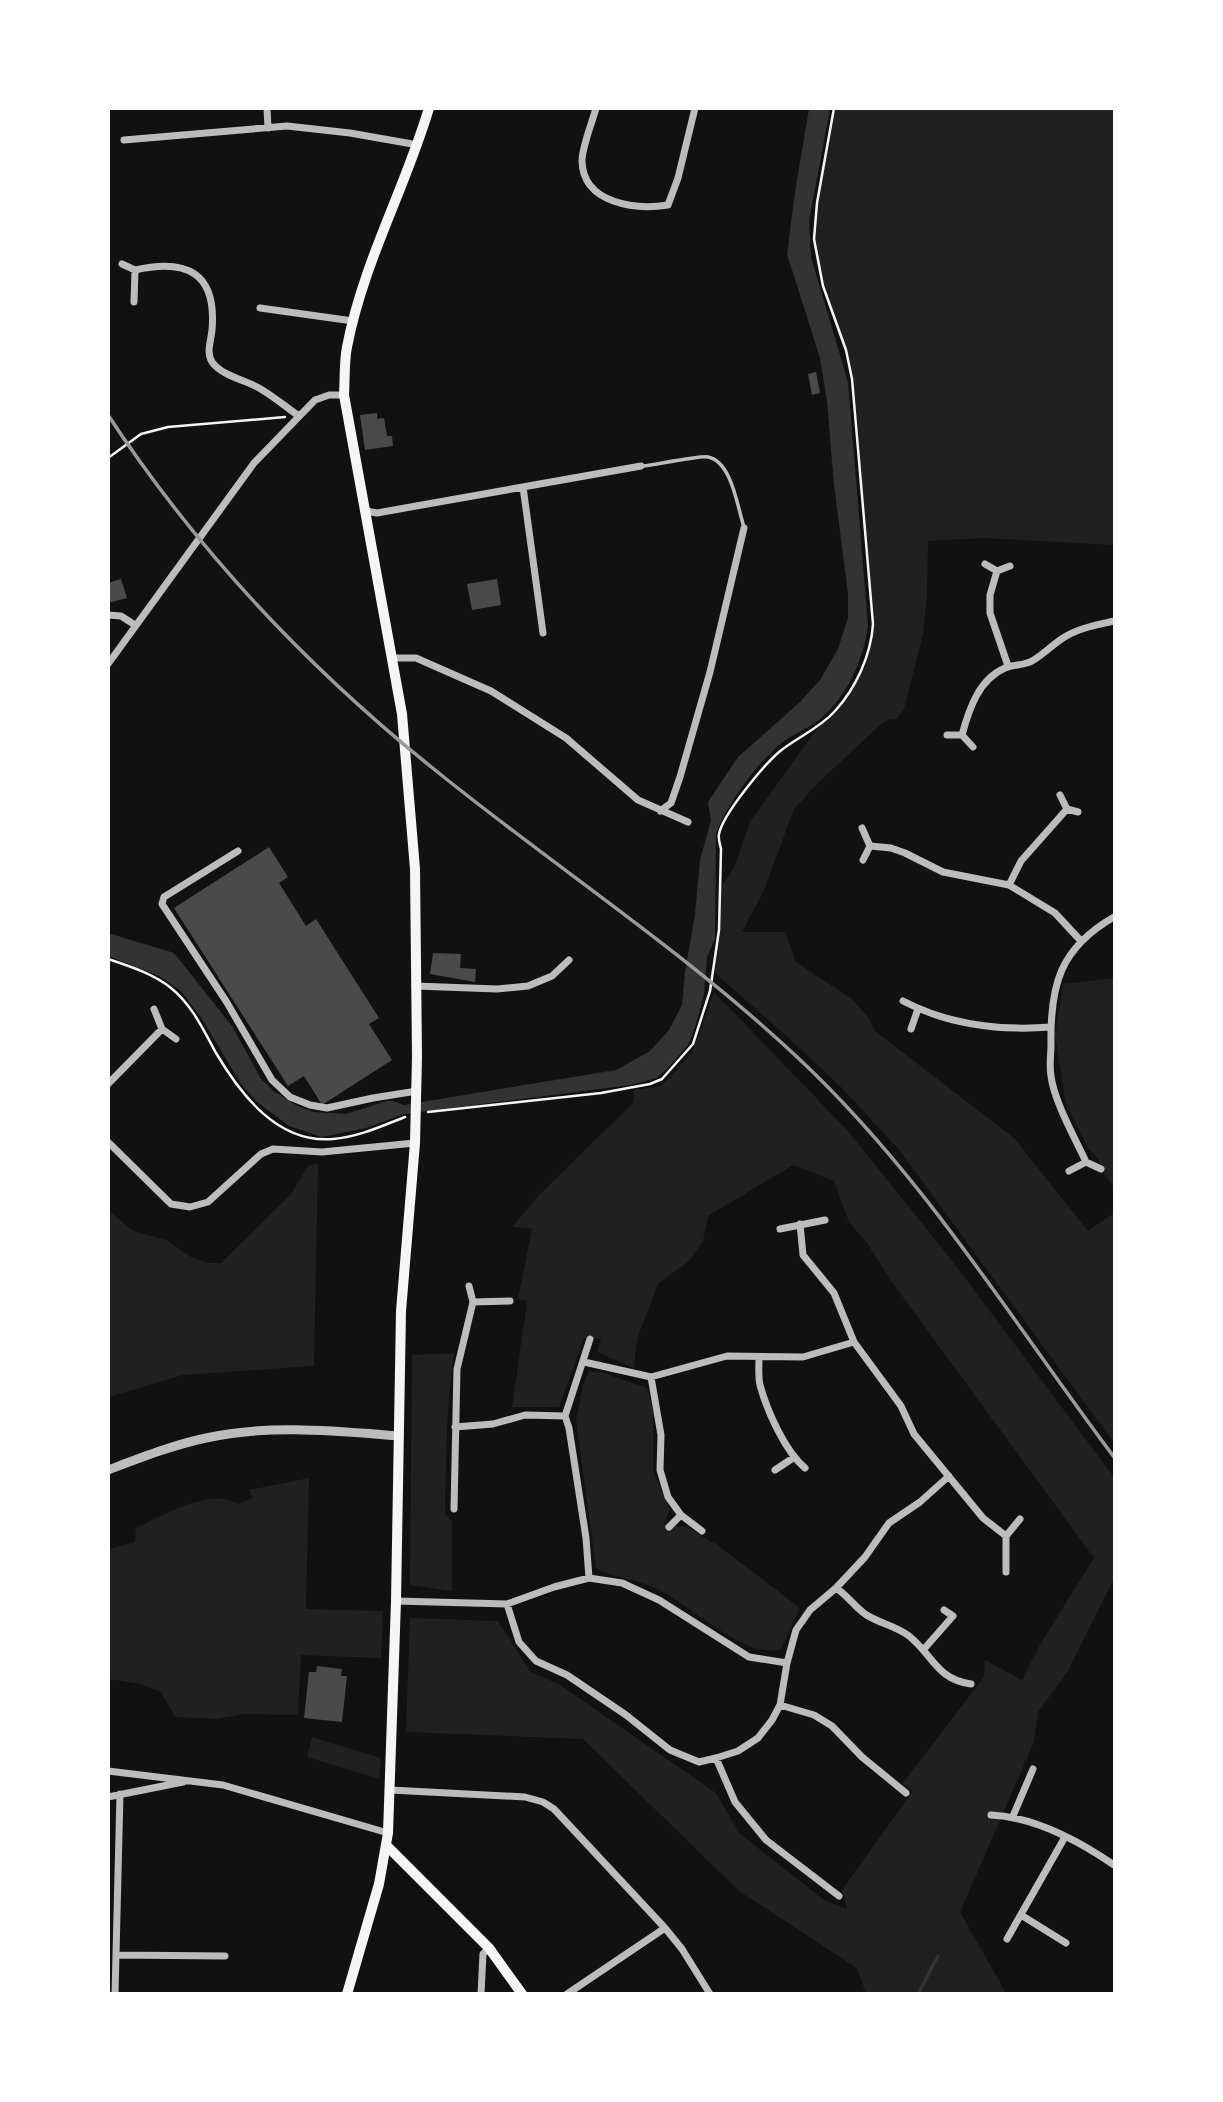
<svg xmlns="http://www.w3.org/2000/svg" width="1223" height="2102" viewBox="0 0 1223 2102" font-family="'Roboto Condensed',sans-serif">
  <rect width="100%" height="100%" fill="#111"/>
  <path fill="#202020" d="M 834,109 L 1114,109 L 1114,545 L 983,538 L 928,541 L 927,594 L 923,634 L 904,709 L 896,720 L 889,719 L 880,725 L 818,783 L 794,809 L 764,890 L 742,932 L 785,932 L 796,962 L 852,999 L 868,1017 L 875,1031 L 1014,1138 L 1088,1231 L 1114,1213 L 1114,1443 L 900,1151 L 841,1087 L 791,1040 L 714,972 L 719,930 L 720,888 L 734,868 L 750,822 L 819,726 L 835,711 L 851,689 L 868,654 L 873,624 L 852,379 C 842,333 815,286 814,238 C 813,195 826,150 834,109 Z
    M 1114,978 L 1114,1188 L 1101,1169 L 1099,1160 L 1088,1148 L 1066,1105 L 1055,1035 L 1063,984 Z
    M 714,992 L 847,1130 L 950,1258 L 1114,1477 L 1114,1579 L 1068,1671 L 1038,1712 L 1034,1742 L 960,1912 L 1006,1993 L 866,1993 L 857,1968 L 739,1891 L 583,1739 L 406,1732 L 410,1618 L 498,1621 L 531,1672 L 560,1685 L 716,1793 L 739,1833 L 824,1900 L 847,1909 L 842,1890 L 913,1791 L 902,1784 L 984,1677 L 985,1660 L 1022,1680 L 1041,1643 L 1094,1558 L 892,1282 L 867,1243 L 849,1222 L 834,1181 L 793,1165 L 708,1216 L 703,1241 L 689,1261 L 658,1284 L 637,1339 L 634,1368 L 597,1352 L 601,1339 L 584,1338 L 559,1407 L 512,1407 L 527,1301 L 518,1299 L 532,1229 L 512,1227 L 540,1194 L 634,1102 L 634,1090 L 661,1086 L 692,1053 Z
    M 318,1163 L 314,1366 L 183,1375 L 109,1397 L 109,1211 L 133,1231 L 166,1240 L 191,1257 L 208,1263 L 221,1263 L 291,1194 L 308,1166 Z
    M 454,1353 C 446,1406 446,1461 445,1514 L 452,1521 L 452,1591 L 410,1585 L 412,1355 Z
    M 589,1371 L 601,1372 L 647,1388 L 653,1412 L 653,1471 L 670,1510 L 664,1523 C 672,1528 677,1525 686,1527 C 691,1528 707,1541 716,1544 L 800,1608 L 781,1649 C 745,1661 690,1604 657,1589 C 638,1579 615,1579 596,1568 L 576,1420 L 583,1386 Z
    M 309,1478 L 306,1609 L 383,1611 L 381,1658 L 301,1655 L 298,1715 L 245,1714 L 217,1719 L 175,1717 L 161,1692 L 140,1684 L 109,1679 L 109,1549 L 135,1542 L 136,1528 C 162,1516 212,1486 238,1504 L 253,1498 L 249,1490 Z
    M 312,1737 L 381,1758 L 379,1779 L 307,1757 Z"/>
  <path fill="#333" d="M 809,109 L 830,109 L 809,221 L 811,257 L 848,382 L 868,626 C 863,661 847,697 819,720 C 806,730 790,735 778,746 C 756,765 725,807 716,834 L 715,939 L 707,957 L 704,995 L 696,1024 L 689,1044 L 666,1070 L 656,1078 L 631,1085 L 404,1114 L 366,1128 L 322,1137 L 289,1126 L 257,1102 L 241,1084 L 202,1019 L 181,991 L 159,976 L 109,956 L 108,933 L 174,953 L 232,1026 L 261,1079 L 275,1092 L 296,1105 L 313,1112 L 346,1114 L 387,1101 L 393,1101 L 404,1105 L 616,1070 L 650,1051 L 669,1030 L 682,1005 L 685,972 L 695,914 L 700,860 L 711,820 L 708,802 L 738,757 L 800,702 L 820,680 L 838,649 L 848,618 L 848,593 L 834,485 L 827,401 L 820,358 L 787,254 L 795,192 Z"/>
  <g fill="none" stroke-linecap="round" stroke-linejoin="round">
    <path stroke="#333" stroke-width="3.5" d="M 918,1994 L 938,1956"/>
  </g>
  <path fill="#4a4a4a" d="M 816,372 L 820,393 L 812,395 L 808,374 Z
    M 377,413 L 377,419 L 384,418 L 387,436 L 392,436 L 393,446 L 365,450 L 360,415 Z
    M 121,579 L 127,598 L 108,603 L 108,583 Z
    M 497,579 L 501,605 L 472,610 L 467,584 Z
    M 269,847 L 288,877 L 279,883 L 306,926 L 316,919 L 379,1018 L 369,1024 L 392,1060 L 322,1105 L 304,1076 L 288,1086 L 174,908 Z
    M 433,953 L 461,954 L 460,968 L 476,969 L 475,982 L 430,974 Z
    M 317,1666 L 342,1669 L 341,1676 L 347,1676 L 342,1722 L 304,1718 L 309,1672 L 316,1672 Z"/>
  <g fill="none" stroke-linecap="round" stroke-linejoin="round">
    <path stroke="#f5f5f5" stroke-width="2.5" d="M 108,458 L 141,434 L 168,427 L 285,417
      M 108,959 C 129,966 154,974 171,988 C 192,1005 203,1029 216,1053 C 241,1095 278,1144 333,1139 C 358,1137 382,1126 405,1117
      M 428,1112 L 601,1093 L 650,1084 L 662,1079 L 693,1044 L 710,991 L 719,930 L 721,849 C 720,844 718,839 719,834 C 723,814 763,766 779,752 C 797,737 819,729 835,711 C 856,688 871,655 873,624 L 852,379 L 846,350 L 823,286 L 814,239 L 817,203 L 834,108"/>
    <path stroke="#bcbcbc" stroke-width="3.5" d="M 643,466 C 654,465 702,455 708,457 C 732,462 737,506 744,527"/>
    <path stroke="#bcbcbc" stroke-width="7" d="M 267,108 L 268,128
      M 596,108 C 592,123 582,147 582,161 C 583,204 636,210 668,205 L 678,178 L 695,108
      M 124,140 L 287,126 L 350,133 L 418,145
      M 122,264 L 135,270 L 134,302
      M 135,270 C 187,258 217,273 212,330 C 211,341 206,352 212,362 C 222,376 245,380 259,388 C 273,396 286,407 299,416
      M 260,308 L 353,321
      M 523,487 L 543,633
      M 366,511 L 377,513 L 641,466
      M 985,564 L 997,571 L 1010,566
      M 997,571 L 990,595 L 990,613 L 1008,666
      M 108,615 L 121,616 L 135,625
      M 392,658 L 416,658 L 491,691 L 566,738 L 638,800 L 688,822
      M 108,664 L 254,463 L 315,400 L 329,395 L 344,395
      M 947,735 L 962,735 L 973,747
      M 962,735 C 969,709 979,679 1005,668 C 1014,664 1023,666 1032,661 C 1043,655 1052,645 1063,638 C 1078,628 1097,625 1114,621
      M 1060,795 L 1067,809 L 1078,812
      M 660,811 L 671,803 L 680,777 L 710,672 L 744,528
      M 862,828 L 870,846 L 863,860
      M 870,846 L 891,848 L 905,853 L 943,872 L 1009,885 L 1055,913 L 1081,941
      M 238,851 L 164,897 L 162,904 L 226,1001 L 272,1080 L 290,1097 L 310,1105 L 327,1108 L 373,1098 L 417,1091
      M 1009,885 L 1021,861 L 1067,809
      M 415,986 L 497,989 L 528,986 L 552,976 L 569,960
      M 903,1001 C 949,1025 1000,1031 1051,1027
      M 154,1009 L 162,1029 L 176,1039
      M 911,1029 L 918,1009
      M 108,1084 L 162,1029
      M 108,1142 L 171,1204 L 190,1207 L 208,1202 L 261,1154 L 273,1149 L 322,1152 L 415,1143
      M 1101,1169 L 1086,1162 C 1075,1138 1054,1101 1051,1076 C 1049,1066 1051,1055 1051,1044 C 1050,985 1060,948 1114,917
      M 1069,1171 L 1086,1162
      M 800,1224 L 803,1255 L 834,1293 L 854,1342 L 901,1406 L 914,1434 L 983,1518 L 1006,1536 L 1006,1572
      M 780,1229 L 825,1220
      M 473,1302 L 510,1301
      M 759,1357 C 759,1366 758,1376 760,1385 C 767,1411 785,1451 805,1468
      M 584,1362 L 651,1377 L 727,1356 L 803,1357 L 854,1342
      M 651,1377 L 661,1435 L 660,1470 L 668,1497 L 681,1515 L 702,1531
      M 455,1427 L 493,1424 L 525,1415 L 565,1416
      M 775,1470 L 793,1458
      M 454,1509 L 457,1369 L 473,1302 L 469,1286
      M 669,1527 L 681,1515
      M 1006,1536 L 1020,1519
      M 589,1578 L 586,1538 L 569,1428 L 565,1416 L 590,1339
      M 836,1588 C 847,1595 854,1606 865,1614 C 878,1623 896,1626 909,1636 C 933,1655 936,1679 971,1684
      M 396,1601 L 507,1604 L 554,1587 L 589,1578 L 622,1583 L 659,1600 L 749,1657 L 787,1663
      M 507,1604 L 519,1642 L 536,1661 L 567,1675 L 626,1715 L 670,1750 L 699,1762 L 716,1758 L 738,1751 L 758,1738 L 772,1720 L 780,1705 L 787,1663 L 796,1630 L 810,1610 L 836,1588 L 865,1557 L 889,1523 L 920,1502 L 949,1476
      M 924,1649 L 953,1616 L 944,1610
      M 780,1705 L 814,1715 L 832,1726 L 862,1757 L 906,1793
      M 716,1758 L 735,1802 L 766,1840 L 839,1896
      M 108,1771 L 223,1785 L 388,1833
      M 390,1790 L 525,1797 L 543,1802 L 554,1809 L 665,1928 L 682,1949 L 710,1994
      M 108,1797 L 183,1782
      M 991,1815 C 1035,1817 1079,1841 1114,1865
      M 1013,1816 L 1033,1769
      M 1021,1915 L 1066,1943
      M 1007,1939 L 1065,1837
      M 116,1955 L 225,1956
      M 115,1994 L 120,1794
      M 481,1994 L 483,1954 L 489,1948
      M 567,1994 L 665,1928"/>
    <path stroke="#bcbcbc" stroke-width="9" d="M 108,1470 C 140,1458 173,1445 206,1438 C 269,1424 335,1431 399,1436"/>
    <path stroke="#f5f5f5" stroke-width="10" d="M 386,1845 L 489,1948 L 522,1994
      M 347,1994 L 379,1884 L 388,1833 L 396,1601 L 401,1311 L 415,1143 L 417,1057 L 415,869 L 402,714 L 344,395 C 345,379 344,362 347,347 C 363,263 405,189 429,108"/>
    <path stroke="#9a9a9a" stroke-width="3.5" d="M 108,415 C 198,552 312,672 440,774 C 558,869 685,952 796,1056 C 922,1173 1012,1321 1114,1457"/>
  </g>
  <rect width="1223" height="2102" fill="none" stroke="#ffffff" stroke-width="220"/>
</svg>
